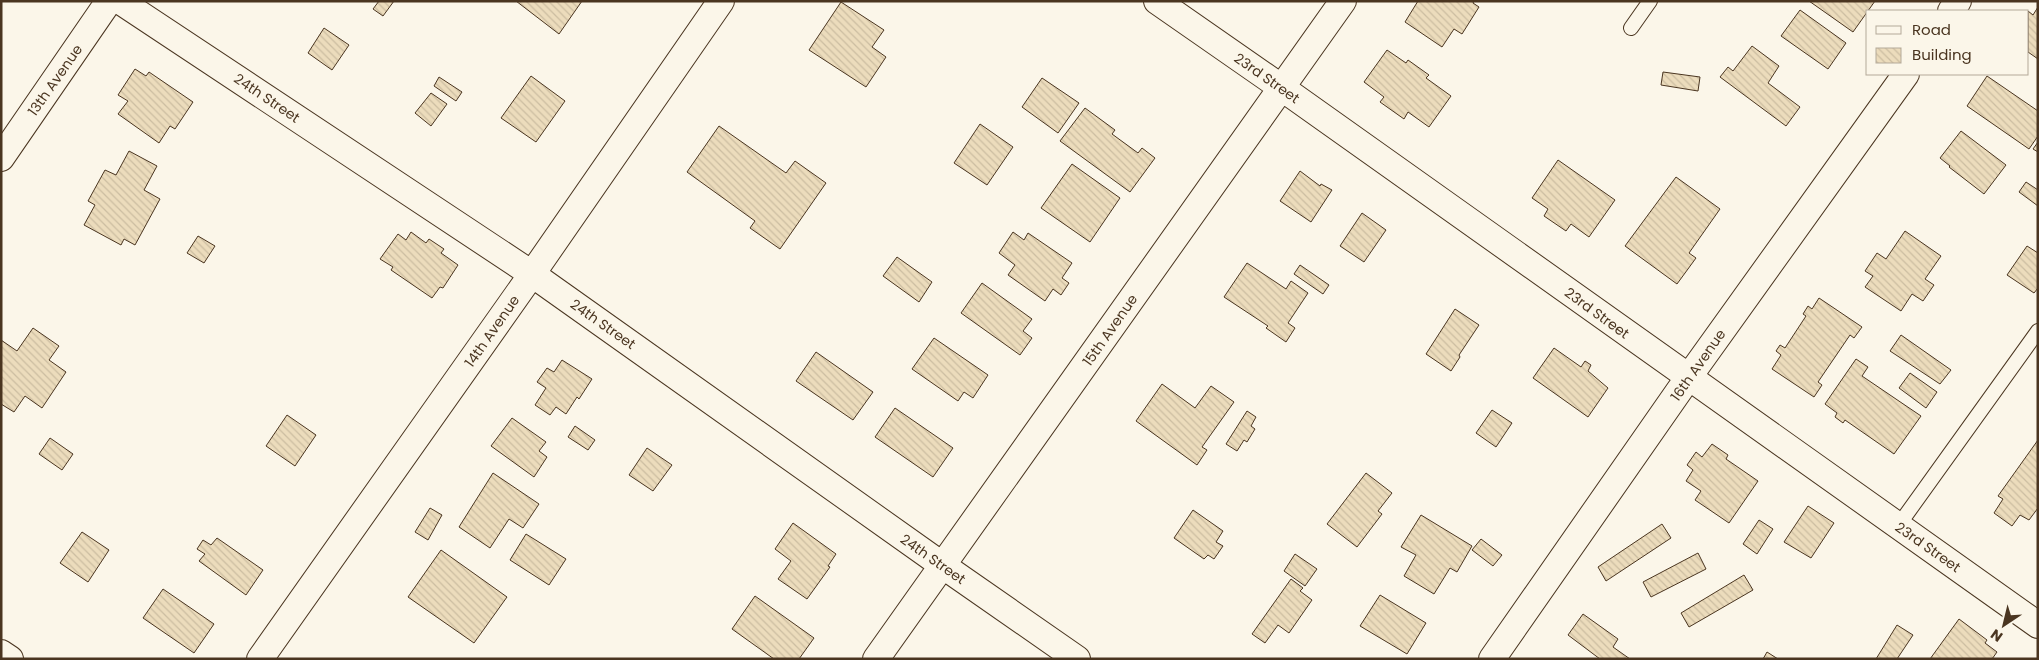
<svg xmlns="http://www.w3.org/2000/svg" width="2039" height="660" viewBox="0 0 2039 660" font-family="Poppins,sans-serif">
  <defs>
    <pattern id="building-back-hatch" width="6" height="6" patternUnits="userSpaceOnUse" patternTransform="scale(1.25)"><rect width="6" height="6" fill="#ecdcbc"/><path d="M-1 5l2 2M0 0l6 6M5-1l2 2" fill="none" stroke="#ccbda1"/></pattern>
  </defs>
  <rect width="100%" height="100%" fill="#fbf6e9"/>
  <path fill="url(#building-back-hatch)" stroke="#4a3520" d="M 379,1 L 394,1 L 383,16 L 373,9 Z
    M 516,1 L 582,1 L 559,34 Z
    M 1418,1 L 1474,1 L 1473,3 L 1479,7 L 1462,34 L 1454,29 L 1442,47 L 1405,22 Z
    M 1809,1 L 1875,1 L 1853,32 Z
    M 841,2 L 884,30 L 872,47 L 886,57 L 866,87 L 809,50 Z
    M 2038,7 L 2038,59 L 2028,52 L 2028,11 L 2033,15 Z
    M 1800,10 L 1846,43 L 1828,69 L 1781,36 Z
    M 324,28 L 349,45 L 332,70 L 308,53 Z
    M 1752,46 L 1779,66 L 1768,83 L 1800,107 L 1786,126 L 1720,77 L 1728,67 L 1733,71 Z
    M 1387,50 L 1406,63 L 1408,60 L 1429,75 L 1426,78 L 1451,96 L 1429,127 L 1408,112 L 1404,119 L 1380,102 L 1384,97 L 1364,82 Z
    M 135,69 L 146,76 L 149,72 L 193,102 L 175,129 L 170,126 L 159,143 L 118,114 L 128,101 L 118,95 Z
    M 1663,72 L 1700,77 L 1698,91 L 1661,85 Z
    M 531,76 L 565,101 L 536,142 L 501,118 Z
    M 1987,76 L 2038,111 L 2038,136 L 2029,149 L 1967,106 Z
    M 439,77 L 462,92 L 456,101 L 434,86 Z
    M 1042,78 L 1079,103 L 1058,133 L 1022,107 Z
    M 431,93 L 447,104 L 431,126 L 415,113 Z
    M 1085,108 L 1115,130 L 1112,134 L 1138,153 L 1142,148 L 1155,158 L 1130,192 L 1060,141 Z
    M 980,124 L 1013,147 L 987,185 L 954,163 Z
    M 719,126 L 786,173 L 795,161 L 826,183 L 780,249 L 750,228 L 755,221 L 687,172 Z
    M 1961,131 L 2006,165 L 1984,194 L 1949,167 L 1950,166 L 1940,158 Z
    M 2038,142 L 2038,152 L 2033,149 Z
    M 129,151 L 157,166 L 144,190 L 160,199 L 135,245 L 124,239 L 121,245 L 84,225 L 95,205 L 88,201 L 105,170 L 116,175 Z
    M 1558,160 L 1615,200 L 1589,237 L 1571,224 L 1566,231 L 1544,216 L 1548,209 L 1532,198 Z
    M 1072,164 L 1120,198 L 1090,242 L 1041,208 Z
    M 1300,171 L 1320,186 L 1321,184 L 1332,190 L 1311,222 L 1280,201 Z
    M 1676,177 L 1720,209 L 1689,253 L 1696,258 L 1677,284 L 1625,246 Z
    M 2026,182 L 2038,190 L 2038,206 L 2019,192 Z
    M 1362,213 L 1386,230 L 1364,262 L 1340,246 Z
    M 1905,231 L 1941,256 L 1925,279 L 1934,285 L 1923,301 L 1912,294 L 1901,311 L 1865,287 L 1873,276 L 1865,271 L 1877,253 L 1886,259 Z
    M 411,232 L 426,243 L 429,239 L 444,249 L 441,253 L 458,265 L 443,288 L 440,287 L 432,298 L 391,270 L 393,267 L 380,259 L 398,234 L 406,240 Z
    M 1013,232 L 1024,240 L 1028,233 L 1072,263 L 1062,278 L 1069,283 L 1061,295 L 1053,289 L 1045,301 L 1008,275 L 1015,265 L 999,253 Z
    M 198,236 L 215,246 L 204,263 L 187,253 Z
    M 2027,246 L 2038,253 L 2038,288 L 2034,293 L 2007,275 Z
    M 897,257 L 932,282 L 919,302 L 883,276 Z
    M 1247,263 L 1286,289 L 1291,281 L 1308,293 L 1288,323 L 1295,328 L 1286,342 L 1266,328 L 1268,326 L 1224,297 Z
    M 1300,265 L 1329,285 L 1323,294 L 1294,274 Z
    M 982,283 L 1032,319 L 1023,331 L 1032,338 L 1020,355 L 961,313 Z
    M 1819,298 L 1862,327 L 1854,338 L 1850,335 L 1818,382 L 1822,385 L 1814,397 L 1772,369 L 1781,355 L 1776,351 L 1780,345 L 1785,348 L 1806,316 L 1803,314 L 1808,306 L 1812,309 Z
    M 1455,309 L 1479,325 L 1459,355 L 1460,357 L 1451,371 L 1426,354 Z
    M 33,328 L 59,346 L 49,360 L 66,372 L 42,408 L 25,396 L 14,412 L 1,404 L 1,340 L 17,351 Z
    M 1901,335 L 1951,370 L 1940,384 L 1890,351 Z
    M 934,338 L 988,375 L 973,398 L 964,392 L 958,401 L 912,369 Z
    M 1554,348 L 1581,367 L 1585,361 L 1591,365 L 1588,371 L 1608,388 L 1588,417 L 1533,378 Z
    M 816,352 L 873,392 L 853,420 L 796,381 Z
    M 1856,359 L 1868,367 L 1862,376 L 1921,416 L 1894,454 L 1845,420 L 1843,423 L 1835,417 L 1837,413 L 1825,404 Z
    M 562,360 L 592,379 L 579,399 L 577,397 L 566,414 L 556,407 L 550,415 L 535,405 L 546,388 L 537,382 L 547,368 L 554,372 Z
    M 1910,373 L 1937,392 L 1926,408 L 1899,388 Z
    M 1162,384 L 1195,408 L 1211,386 L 1234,402 L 1202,447 L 1207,450 L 1197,465 L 1136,421 Z
    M 895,408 L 953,448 L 933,477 L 875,437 Z
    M 1492,410 L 1512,423 L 1496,447 L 1476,433 Z
    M 1247,411 L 1256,417 L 1251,426 L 1255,429 L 1247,442 L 1244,440 L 1237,451 L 1226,444 Z
    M 287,415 L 316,435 L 295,466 L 266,446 Z
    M 512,418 L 546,442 L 539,451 L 547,457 L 534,477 L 491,446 Z
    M 575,426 L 595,440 L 588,450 L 568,437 Z
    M 50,438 L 73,454 L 62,470 L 39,454 Z
    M 2038,440 L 2038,508 L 2029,520 L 2020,515 L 2012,526 L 1994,513 L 2003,499 L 1998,496 Z
    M 1712,444 L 1728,455 L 1726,459 L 1758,481 L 1729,523 L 1695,500 L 1701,491 L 1686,481 L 1693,470 L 1687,465 L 1696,452 L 1702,457 Z
    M 647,448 L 672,465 L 653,491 L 629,475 Z
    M 493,473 L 539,504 L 523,528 L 509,519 L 490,548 L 459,527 Z
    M 1366,473 L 1392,493 L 1378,511 L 1382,514 L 1357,547 L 1327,524 Z
    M 1808,506 L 1834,523 L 1811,558 L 1784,542 Z
    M 430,508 L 442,515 L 428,540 L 415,532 Z
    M 1193,510 L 1223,531 L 1216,542 L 1223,546 L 1214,559 L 1208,555 L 1204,559 L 1174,538 Z
    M 1421,515 L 1472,546 L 1457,572 L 1450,568 L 1434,594 L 1404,576 L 1416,555 L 1401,547 Z
    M 1759,520 L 1773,529 L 1757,554 L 1743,544 Z
    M 793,523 L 836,554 L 828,566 L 830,567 L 807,599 L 778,579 L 791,561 L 775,549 Z
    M 1662,524 L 1671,538 L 1606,581 L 1598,567 Z
    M 82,532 L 109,550 L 88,582 L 60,563 Z
    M 526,534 L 566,559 L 549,585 L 510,560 Z
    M 217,538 L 263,570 L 246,595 L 199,561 L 205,554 L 197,549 L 203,540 L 211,545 Z
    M 1481,539 L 1502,555 L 1493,566 L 1472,550 Z
    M 441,550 L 507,597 L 474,643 L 408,597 Z
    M 1698,553 L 1706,569 L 1651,597 L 1643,582 Z
    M 1295,554 L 1317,569 L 1305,586 L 1284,571 Z
    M 1744,575 L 1753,590 L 1689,627 L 1681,613 Z
    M 1291,579 L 1303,588 L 1300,591 L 1312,600 L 1289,633 L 1278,625 L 1265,643 L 1252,634 Z
    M 163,589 L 214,624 L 194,653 L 143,618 Z
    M 1380,595 L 1426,623 L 1407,654 L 1360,626 Z
    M 755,596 L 814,638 L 799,659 L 774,659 L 732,629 Z
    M 1583,614 L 1618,639 L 1613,647 L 1630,659 L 1600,659 L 1568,635 Z
    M 1959,619 L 1987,640 L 1985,643 L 1997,652 L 1992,659 L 1930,659 Z
    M 1897,625 L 1913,635 L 1897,659 L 1876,659 Z
    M 1767,652 L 1778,659 L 1763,659 Z"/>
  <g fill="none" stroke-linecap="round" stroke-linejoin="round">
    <g stroke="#4a3520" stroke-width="16">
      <path id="lane" d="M 1631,28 L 1650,1
        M 1898,526 L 2038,331"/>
    </g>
    <g stroke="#4a3520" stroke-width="28">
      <path id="street" d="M 120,1 L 532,274 L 942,565 L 1077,659
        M 1157,1 L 1282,88 L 2038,625
        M 1951,11 L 1958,1
        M 1,158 L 109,1
        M 1,653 L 10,659
        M 260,659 L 532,274 L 721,1
        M 876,659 L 1343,1
        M 1492,659 L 1688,378 L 1906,74"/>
    </g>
    <use href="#lane" stroke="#fbf6e9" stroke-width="14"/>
    <use href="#street" stroke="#fbf6e9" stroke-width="26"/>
  </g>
  <g text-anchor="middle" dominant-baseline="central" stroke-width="4" stroke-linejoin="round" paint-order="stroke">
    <g font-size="14" fill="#4a3520" stroke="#fbf6e9">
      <text transform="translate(1267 78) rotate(35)">23rd Street</text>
      <text transform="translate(55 80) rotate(-55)">13th Avenue</text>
      <text transform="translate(267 98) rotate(34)">24th Street</text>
      <text transform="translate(1597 313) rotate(36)">23rd Street</text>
      <text transform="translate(603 324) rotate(35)">24th Street</text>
      <text transform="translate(1110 330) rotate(-55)">15th Avenue</text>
      <text transform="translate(492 331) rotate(-55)">14th Avenue</text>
      <text transform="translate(1698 365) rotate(-55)">16th Avenue</text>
      <text transform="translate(1928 547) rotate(35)">23rd Street</text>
      <text transform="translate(933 559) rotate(35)">24th Street</text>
    </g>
  </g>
  <rect width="2039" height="660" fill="none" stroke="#4a3520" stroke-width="5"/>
  <rect x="1866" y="10" width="162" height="65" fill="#fbf6e9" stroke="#b4a999"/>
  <rect x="1876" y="26" width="25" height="8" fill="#fbf6e9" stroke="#b4a999"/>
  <text x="1912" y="35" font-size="15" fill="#4a3520">Road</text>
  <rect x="1876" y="48" width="25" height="15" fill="url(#building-back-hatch)" stroke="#b4a999"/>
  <text x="1912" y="60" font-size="15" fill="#4a3520">Building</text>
  <g transform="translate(2004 625) rotate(215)" stroke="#fbf6e9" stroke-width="4" paint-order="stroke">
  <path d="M0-4L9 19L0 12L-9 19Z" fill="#4a3520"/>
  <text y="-8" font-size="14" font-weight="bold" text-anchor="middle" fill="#4a3520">N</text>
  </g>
</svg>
